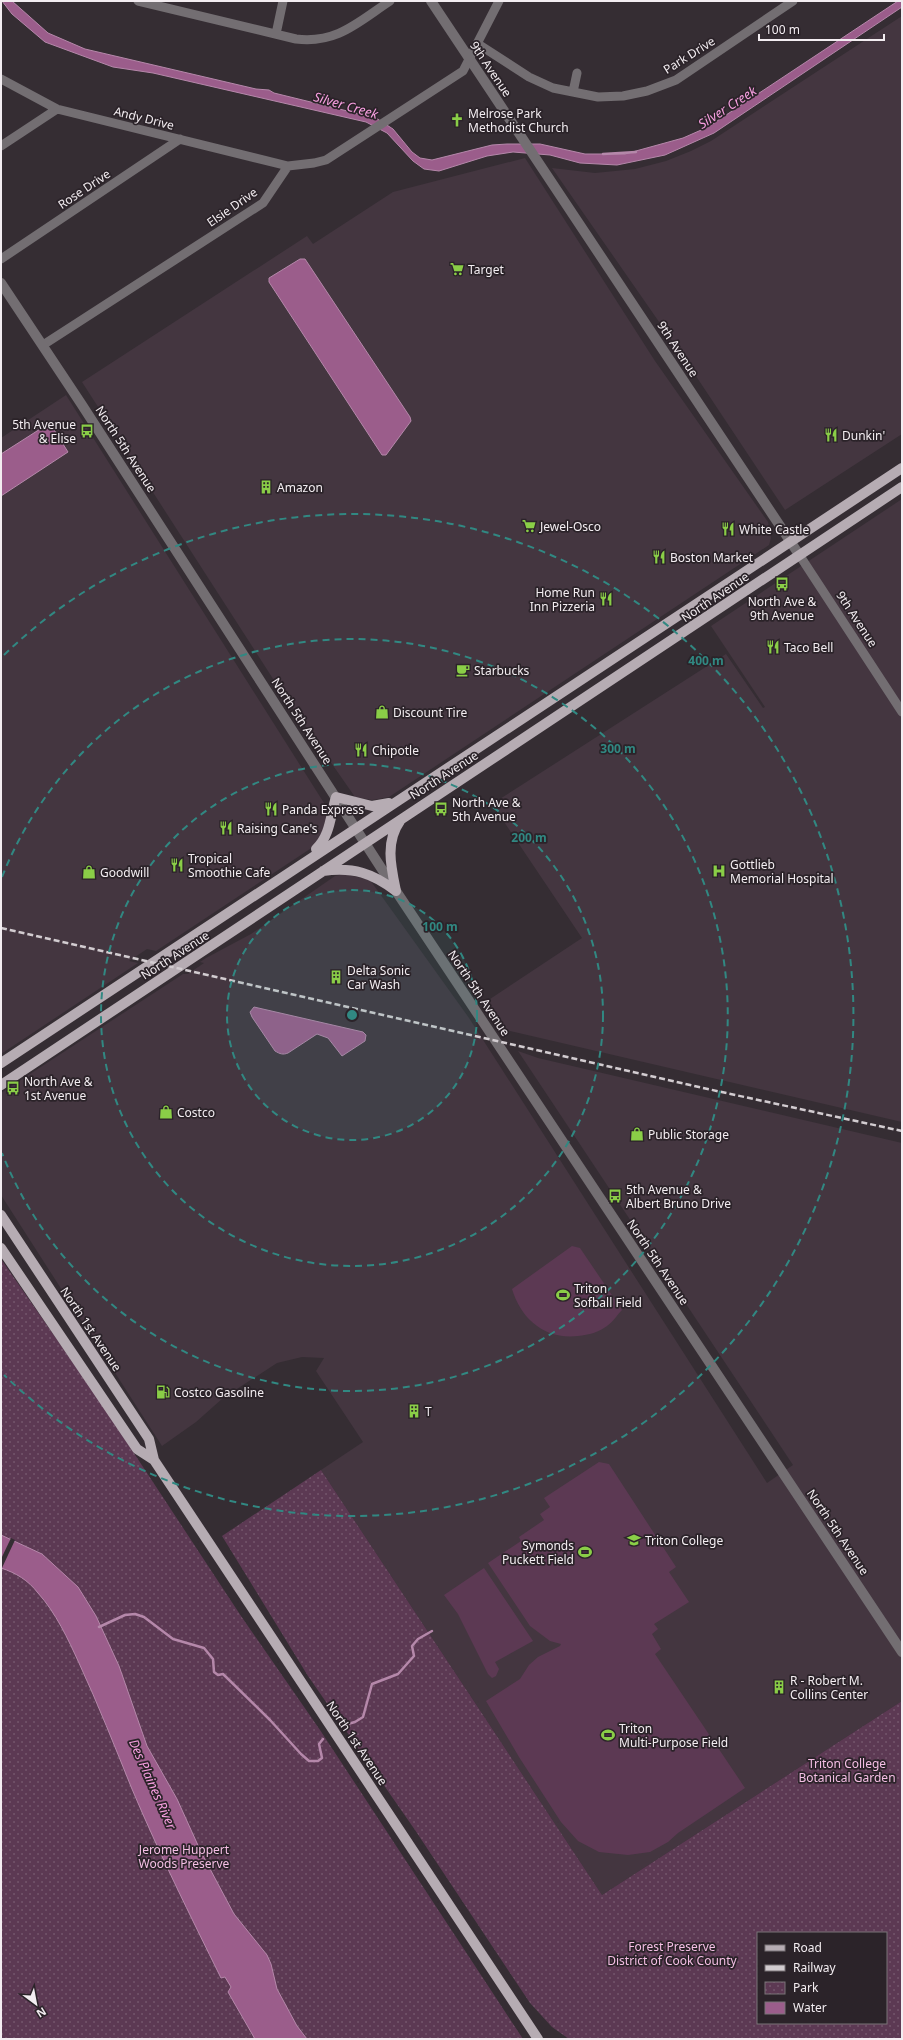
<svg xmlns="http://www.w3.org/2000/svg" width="903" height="2040" viewBox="0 0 903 2040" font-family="'Noto Sans',sans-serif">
  <defs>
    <pattern id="park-dots" width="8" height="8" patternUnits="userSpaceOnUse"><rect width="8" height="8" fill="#5c3953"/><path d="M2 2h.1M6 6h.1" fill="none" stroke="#74566c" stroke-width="1.8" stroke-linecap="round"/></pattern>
  </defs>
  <rect width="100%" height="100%" fill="#352d33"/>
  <path fill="#443640" d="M 902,16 L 902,434 L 785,510 L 680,352 L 552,168 L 595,173 L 635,169 L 666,161 L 691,151 L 711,141 Z
    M 525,158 L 655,361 L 768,522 L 771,538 L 769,545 L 389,797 L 372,800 L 355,797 L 277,685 L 82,382 L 307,236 L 313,244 L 393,192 Z
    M 66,395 L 324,803 L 328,822 L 322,837 L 310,849 L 156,951 L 147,949 L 129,961 L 138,963 L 1,1054 L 1,438 Z
    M 902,499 L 902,1122 L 506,1030 L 487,1001 L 582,938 L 492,804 L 726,654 L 763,708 L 765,707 L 711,626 Z
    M 345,874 L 370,880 L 469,1018 L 767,1483 L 793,1465 L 518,1051 L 538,1058 L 902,1143 L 902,1701 L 602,1895 L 321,1470 L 363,1442 L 316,1371 L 324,1358 L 302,1357 L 277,1363 L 223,1398 L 196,1422 L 162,1446 L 1,1195 L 1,1093 L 183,974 L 188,974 L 204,963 L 200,962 L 206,958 L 251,934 L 335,876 Z"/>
  <path fill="#5c3953" d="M 572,1246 L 580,1248 L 622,1310 C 617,1315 613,1322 607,1326 C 599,1332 589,1335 578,1336 C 545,1340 521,1319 512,1289 Z
    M 599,1462 L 609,1464 L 676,1567 L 669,1572 L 689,1602 L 654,1624 L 658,1629 L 652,1634 L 661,1649 L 655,1654 L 745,1788 L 678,1833 L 668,1842 L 650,1852 L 628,1855 L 599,1852 L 578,1841 L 561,1822 L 519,1757 L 486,1701 L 520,1679 L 529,1665 L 538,1657 L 560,1646 L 561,1644 L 550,1641 L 530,1626 L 488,1563 L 521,1541 L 519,1537 L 544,1520 L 540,1514 L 550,1507 L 544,1498 Z
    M 484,1568 L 533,1641 L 495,1662 L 499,1669 L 496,1676 L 492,1678 L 488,1674 L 458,1614 L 444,1595 Z"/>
  <path fill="url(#park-dots)" fill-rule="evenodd" d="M 1,1259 L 101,1403 L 241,1616 L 320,1730 L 523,2039 L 1,2039 Z
    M 321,1470 L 602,1895 L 902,1701 L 902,2039 L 569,2039 L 552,2027 L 530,2003 L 415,1830 L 308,1676 L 222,1536 ZM 758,1933 L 886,1933 L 886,2023 L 758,2023 Z"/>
  <path fill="#9b5d8b" stroke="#b588aa" d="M 2,1 L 12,1 L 48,33 L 85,49 L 256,89 L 269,90 L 274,93 L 376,118 L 393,129 L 412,152 L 420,158 L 432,160 L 492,145 L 507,144 L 540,144 L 585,154 L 625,154 L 683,138 L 708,127 L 898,1 L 902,1 L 902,7 L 714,133 L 665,155 L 617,165 L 580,163 L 550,155 L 513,152 L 487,156 L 439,171 L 424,169 L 413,161 L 387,133 L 366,122 L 153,73 L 113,67 L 45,42 L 12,14 Z
    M 300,259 L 305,259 L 410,417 L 411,421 L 386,455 L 382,455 L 269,282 L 269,278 Z
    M 48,424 L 51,425 L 68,452 L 1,496 L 1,454 Z
    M 254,1007 L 363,1032 L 366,1035 L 365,1041 L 342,1056 L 328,1038 L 317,1034 L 288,1053 C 283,1055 280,1054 275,1051 L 252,1017 L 250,1012 Z
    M 1,1535 L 42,1554 L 78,1587 L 96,1616 L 119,1666 L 147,1746 L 177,1799 L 201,1852 L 234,1914 L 267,1955 L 271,1964 L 277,1989 L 297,2026 L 307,2039 L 255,2039 L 228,1992 L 231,1987 L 225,1977 L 221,1978 C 190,1915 159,1853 132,1789 C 115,1747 98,1704 79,1663 C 68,1639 56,1613 38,1593 C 28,1580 16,1573 1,1568 Z"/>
  <path fill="#352d33" d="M 11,1538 L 15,1540 L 1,1570 L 1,1559 Z"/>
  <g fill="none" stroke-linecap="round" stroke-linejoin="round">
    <path stroke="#b588aa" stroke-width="2.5" d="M 603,154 L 636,152
      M 99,1627 L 125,1615 L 135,1614 L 144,1617 L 173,1639 L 204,1648 L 213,1659 L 214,1672 L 218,1675 L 223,1674 L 270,1720 L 301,1754 L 309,1761 L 318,1761 L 322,1758 L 319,1744 L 323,1739
      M 344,1725 L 355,1722 L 363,1717 L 372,1684 L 398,1674 L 414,1656 L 412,1646 L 418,1639 L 432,1631"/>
    <path stroke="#736e72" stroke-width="9" d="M 138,1 L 296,39 C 337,44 358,22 390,1
      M 276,34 L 283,1
      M 478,44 L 529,77 L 553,88 L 598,97 L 623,96 L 647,91 L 676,80 L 793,1
      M 1,79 L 57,109 L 288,166
      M 573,92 L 577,73
      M 1,146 L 57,109
      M 1,259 L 180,139
      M 43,345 L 263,203 L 288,166 L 314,163 L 326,160 L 463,71 L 499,1
      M 800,556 L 902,712"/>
    <path stroke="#736e72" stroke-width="10" d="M 431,1 L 800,556
      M 1,283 L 82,405 L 396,891 L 902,1652"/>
    <path stroke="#b6acb3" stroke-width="10" d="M 316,849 C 331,834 330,816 336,797 L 372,806 L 389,803
      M 323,871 C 354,867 372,873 396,891
      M 396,891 C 391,867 385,842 400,821
      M 1,1063 L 902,468
      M 1,1085 L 902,487
      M 1,1215 L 149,1439 L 154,1460 L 538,2039
      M 1,1248 L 137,1449 L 154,1460"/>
    <path stroke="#d2ccd0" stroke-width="2.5" stroke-dasharray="6 3" stroke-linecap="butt" d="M 1,928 L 703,1088 L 902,1131"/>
  </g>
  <circle cx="352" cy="1015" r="125" fill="#318882" fill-opacity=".12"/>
  <g fill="none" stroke="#318882" stroke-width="2" stroke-dasharray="7 5">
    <circle cx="352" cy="1015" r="125"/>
    <circle cx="352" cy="1015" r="251"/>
    <path d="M2 877A376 376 0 1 1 2 1153"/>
    <path d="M4 655A501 501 0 1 1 4 1375"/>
  </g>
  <defs>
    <g id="church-bare" transform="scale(1.08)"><path d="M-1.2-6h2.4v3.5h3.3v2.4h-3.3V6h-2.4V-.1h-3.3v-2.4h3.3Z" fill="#8ace47" stroke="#2b2329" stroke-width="2.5" paint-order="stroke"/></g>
    <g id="supermarket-bare" transform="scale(1.08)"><path d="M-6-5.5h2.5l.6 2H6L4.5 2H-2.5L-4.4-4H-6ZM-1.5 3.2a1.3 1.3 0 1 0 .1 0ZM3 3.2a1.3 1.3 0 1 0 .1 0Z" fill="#8ace47" stroke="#2b2329" stroke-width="2.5" paint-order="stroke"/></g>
    <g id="bus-bare" transform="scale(1.08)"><path d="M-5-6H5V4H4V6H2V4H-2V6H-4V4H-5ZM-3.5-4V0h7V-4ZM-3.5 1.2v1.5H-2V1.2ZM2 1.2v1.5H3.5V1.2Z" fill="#8ace47" stroke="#2b2329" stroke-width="2.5" paint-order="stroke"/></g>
    <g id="restaurant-bare" transform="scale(1.08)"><path d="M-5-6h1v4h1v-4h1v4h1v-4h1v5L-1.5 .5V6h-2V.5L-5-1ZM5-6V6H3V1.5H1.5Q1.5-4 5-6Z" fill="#8ace47" stroke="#2b2329" stroke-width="2.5" paint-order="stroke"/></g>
    <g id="building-bare" transform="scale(1.08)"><path d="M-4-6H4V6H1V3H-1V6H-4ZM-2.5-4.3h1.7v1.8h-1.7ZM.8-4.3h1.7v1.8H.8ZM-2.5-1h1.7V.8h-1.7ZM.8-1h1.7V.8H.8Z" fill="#8ace47" stroke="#2b2329" stroke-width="2.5" paint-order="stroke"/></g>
    <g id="cafe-bare" transform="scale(1.08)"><path d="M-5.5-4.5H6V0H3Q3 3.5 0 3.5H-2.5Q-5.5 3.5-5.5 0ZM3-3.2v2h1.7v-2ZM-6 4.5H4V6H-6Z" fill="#8ace47" stroke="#2b2329" stroke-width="2.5" paint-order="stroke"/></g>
    <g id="shop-bare" transform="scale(1.08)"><path d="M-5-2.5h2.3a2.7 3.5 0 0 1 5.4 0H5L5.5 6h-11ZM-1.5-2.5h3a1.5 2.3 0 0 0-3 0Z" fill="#8ace47" stroke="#2b2329" stroke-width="2.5" paint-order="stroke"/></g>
    <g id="hospital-bare" transform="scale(1.08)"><path d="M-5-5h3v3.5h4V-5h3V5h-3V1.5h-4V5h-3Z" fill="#8ace47" stroke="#2b2329" stroke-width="2.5" paint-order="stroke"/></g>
    <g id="stadium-bare" transform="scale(1.08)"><path d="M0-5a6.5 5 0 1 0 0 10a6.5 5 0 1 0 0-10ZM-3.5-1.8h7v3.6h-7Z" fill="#8ace47" stroke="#2b2329" stroke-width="2.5" paint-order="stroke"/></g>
    <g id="fuel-bare" transform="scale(1.08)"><path d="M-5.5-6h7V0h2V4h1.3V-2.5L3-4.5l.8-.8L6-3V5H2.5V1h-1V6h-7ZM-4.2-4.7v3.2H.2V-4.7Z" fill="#8ace47" stroke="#2b2329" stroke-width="2.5" paint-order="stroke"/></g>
    <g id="university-bare" transform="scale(1.08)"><path d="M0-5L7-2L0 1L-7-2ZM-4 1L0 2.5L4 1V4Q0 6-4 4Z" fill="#8ace47" stroke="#2b2329" stroke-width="2.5" paint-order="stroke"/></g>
  </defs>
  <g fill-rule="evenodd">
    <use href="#church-bare" x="457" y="120"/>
    <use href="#supermarket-bare" x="457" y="269"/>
    <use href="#bus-bare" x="87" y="431"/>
    <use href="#restaurant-bare" x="831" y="435"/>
    <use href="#building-bare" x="266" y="487"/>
    <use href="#supermarket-bare" x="529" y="526"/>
    <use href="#restaurant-bare" x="728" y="529"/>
    <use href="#restaurant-bare" x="659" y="557"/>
    <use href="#bus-bare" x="782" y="584"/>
    <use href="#restaurant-bare" x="606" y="599"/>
    <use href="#restaurant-bare" x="773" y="647"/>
    <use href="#cafe-bare" x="463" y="670"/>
    <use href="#shop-bare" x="382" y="712"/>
    <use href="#restaurant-bare" x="361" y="750"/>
    <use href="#restaurant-bare" x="271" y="809"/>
    <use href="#bus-bare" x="441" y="809"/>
    <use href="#restaurant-bare" x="226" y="828"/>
    <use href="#restaurant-bare" x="177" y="865"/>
    <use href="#hospital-bare" x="719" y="871"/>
    <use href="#shop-bare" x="89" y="872"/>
    <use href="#building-bare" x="336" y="977"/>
    <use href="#bus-bare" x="13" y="1088"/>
    <use href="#shop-bare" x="166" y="1112"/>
    <use href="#shop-bare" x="637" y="1134"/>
    <use href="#bus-bare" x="615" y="1196"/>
    <use href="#stadium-bare" x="563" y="1295"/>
    <use href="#fuel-bare" x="163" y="1392"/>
    <use href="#building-bare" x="414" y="1411"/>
    <use href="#university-bare" x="634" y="1540"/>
    <use href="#stadium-bare" x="585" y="1552"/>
    <use href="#building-bare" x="779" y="1687"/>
    <use href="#stadium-bare" x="608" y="1735"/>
  </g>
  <g text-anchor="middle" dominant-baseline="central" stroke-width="3.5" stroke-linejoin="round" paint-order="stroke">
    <g font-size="12" fill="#f3edf1" stroke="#2b2329">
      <text transform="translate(689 55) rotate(-32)">Park Drive</text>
      <text transform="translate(491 69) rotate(56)">9th Avenue</text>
      <text transform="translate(144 118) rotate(14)">Andy Drive</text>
      <text transform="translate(84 189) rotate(-34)">Rose Drive</text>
      <text transform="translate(232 207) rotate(-35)">Elsie Drive</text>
      <text transform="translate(678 349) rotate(57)">9th Avenue</text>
      <text transform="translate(126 449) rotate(57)">North 5th Avenue</text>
      <text transform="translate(715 597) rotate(-34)">North Avenue</text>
      <text transform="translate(857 619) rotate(57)">9th Avenue</text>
      <text transform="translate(302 721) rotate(57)">North 5th Avenue</text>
      <text transform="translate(444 775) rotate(-33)">North Avenue</text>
      <text transform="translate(175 955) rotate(-33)">North Avenue</text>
      <text transform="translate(479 993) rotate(56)">North 5th Avenue</text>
      <text transform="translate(658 1262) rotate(56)">North 5th Avenue</text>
      <text transform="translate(91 1329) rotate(56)">North 1st Avenue</text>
      <text transform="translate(838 1532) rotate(56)">North 5th Avenue</text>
      <text transform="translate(357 1743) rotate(56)">North 1st Avenue</text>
    </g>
    <g font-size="12" fill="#f3edf1" stroke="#2b2329" text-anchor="start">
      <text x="468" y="113">Melrose Park<tspan x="468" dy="14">Methodist Church</tspan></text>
      <text x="468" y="269">Target</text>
      <text x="76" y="424" text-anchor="end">5th Avenue<tspan x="76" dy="14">&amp; Elise</tspan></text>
      <text x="842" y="435">Dunkin'</text>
      <text x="277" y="487">Amazon</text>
      <text x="540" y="526">Jewel-Osco</text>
      <text x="739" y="529">White Castle</text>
      <text x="670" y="557">Boston Market</text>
      <text x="595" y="592" text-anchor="end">Home Run<tspan x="595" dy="14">Inn Pizzeria</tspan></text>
      <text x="782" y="601" text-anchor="middle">North Ave &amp;<tspan x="782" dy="14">9th Avenue</tspan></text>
      <text x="784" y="647">Taco Bell</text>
      <text x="474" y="670">Starbucks</text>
      <text x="393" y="712">Discount Tire</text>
      <text x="372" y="750">Chipotle</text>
      <text x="452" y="802">North Ave &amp;<tspan x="452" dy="14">5th Avenue</tspan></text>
      <text x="282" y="809">Panda Express</text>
      <text x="237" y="828">Raising Cane's</text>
      <text x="188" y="858">Tropical<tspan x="188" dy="14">Smoothie Cafe</tspan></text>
      <text x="730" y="864">Gottlieb<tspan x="730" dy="14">Memorial Hospital</tspan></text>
      <text x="100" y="872">Goodwill</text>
      <text x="347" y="970">Delta Sonic<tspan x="347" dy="14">Car Wash</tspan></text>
      <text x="24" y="1081">North Ave &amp;<tspan x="24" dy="14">1st Avenue</tspan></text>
      <text x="177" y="1112">Costco</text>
      <text x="648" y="1134">Public Storage</text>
      <text x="626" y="1189">5th Avenue &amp;<tspan x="626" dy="14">Albert Bruno Drive</tspan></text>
      <text x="574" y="1288">Triton<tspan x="574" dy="14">Sofball Field</tspan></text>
      <text x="174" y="1392">Costco Gasoline</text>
      <text x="425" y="1411">T</text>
      <text x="645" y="1540">Triton College</text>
      <text x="574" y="1545" text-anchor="end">Symonds<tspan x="574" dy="14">Puckett Field</tspan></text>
      <text x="790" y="1680">R - Robert M.<tspan x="790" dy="14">Collins Center</tspan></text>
      <text x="619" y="1728">Triton<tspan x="619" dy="14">Multi-Purpose Field</tspan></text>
    </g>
    <g font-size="12" fill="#f5bfe5" stroke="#2b2329">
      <text x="847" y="1763">Triton College<tspan x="847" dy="14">Botanical Garden</tspan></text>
      <text x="184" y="1849">Jerome Huppert<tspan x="184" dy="14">Woods Preserve</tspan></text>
      <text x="672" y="1946">Forest Preserve<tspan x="672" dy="14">District of Cook County</tspan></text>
    </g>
    <g font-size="13" font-style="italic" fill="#f69edf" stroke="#2b2329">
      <text transform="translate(346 105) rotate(16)">Silver Creek</text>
      <text transform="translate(727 107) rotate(-33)">Silver Creek</text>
      <text transform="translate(153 1784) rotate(66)">Des Plaines River</text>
    </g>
  </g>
  <circle cx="352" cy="1015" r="6" fill="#318882" stroke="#2b2329" stroke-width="2"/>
  <g font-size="12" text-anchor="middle" font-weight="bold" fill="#318882" stroke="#2b2329" stroke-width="3.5" stroke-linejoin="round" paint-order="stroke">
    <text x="706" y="665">400 m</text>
    <text x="618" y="753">300 m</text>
    <text x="529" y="842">200 m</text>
    <text x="440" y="931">100 m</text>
  </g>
  <rect width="903" height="2040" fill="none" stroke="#f3edf1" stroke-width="4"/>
  <rect x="757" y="1932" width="130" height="92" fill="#2b2329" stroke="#7b7479"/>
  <rect x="765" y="1945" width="20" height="6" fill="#b6acb3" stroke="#7b7479"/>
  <text x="793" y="1952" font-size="12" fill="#f3edf1">Road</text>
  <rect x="765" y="1965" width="20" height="6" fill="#d2ccd0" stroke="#7b7479"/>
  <text x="793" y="1972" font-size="12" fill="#f3edf1">Railway</text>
  <rect x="765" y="1982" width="20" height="12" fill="url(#park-dots)" stroke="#7b7479"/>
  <text x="793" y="1992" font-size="12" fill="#f3edf1">Park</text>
  <rect x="765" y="2002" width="20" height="12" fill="#9b5d8b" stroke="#7b7479"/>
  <text x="793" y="2012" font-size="12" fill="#f3edf1">Water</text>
  <g transform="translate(36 2004) rotate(148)" stroke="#2b2329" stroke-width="3" paint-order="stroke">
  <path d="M0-3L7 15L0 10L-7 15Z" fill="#f3edf1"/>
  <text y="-6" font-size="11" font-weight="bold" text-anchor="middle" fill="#f3edf1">N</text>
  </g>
  <path d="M759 34v6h125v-6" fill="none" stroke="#f3edf1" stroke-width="2"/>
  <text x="765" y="34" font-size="12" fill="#f3edf1" stroke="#2b2329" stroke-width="3" paint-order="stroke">100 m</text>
</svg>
